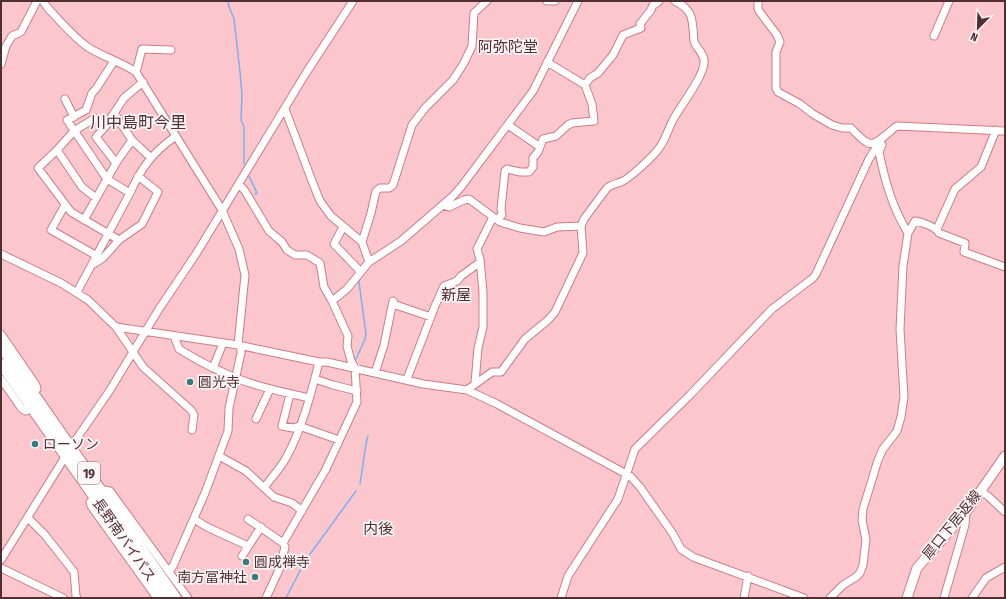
<svg xmlns="http://www.w3.org/2000/svg" width="1006" height="599" viewBox="0 0 1006 599" font-family="'Fira Sans Condensed','Noto Sans JP',sans-serif">
  <rect width="100%" height="100%" fill="#fcc7cc"/>
  <g fill="none" stroke-linecap="round" stroke-linejoin="round">
    <path stroke="#79b2f2" stroke-width="1.5" d="M 229,1 L 228,4 L 234,19 L 240,72 L 242,95 L 241,120 L 244,127 L 244,164
      M 896,130 L 908,130
      M 249,176 L 257,193 L 255,194
      M 835,242 L 856,194
      M 356,359 L 365,339 L 366,334 L 359,282 L 360,277
      M 360,484 L 366,444 L 368,436
      M 286,598 L 305,561 L 356,491"/>
    <g stroke="#cc7c86" stroke-width="9">
      <path id="minor" d="M 43,1 L 47,7 C 60,21 73,37 89,48 C 104,57 121,62 136,72 L 222,210 L 239,249 L 245,275 L 238,345 L 241,348 L 241,353 L 229,408 L 228,431 L 205,493 L 173,566 L 169,571
        M 547,1 L 555,1
        M 758,1 L 758,8 L 759,11 L 777,35 L 780,42 L 776,52 L 776,88 L 778,92 L 800,104 L 813,114 L 832,125 L 842,128 L 851,128 C 856,133 862,140 868,143 C 876,147 890,130 897,126 L 1005,131
        M 934,36 L 949,1
        M 114,61 L 96,89 L 92,93 L 86,110 L 67,120 L 107,179 L 130,193
        M 1,64 L 6,46 L 12,36 L 21,32 L 37,1
        M 136,72 L 142,49 L 171,50
        M 585,85 L 590,78 L 598,73 L 613,55 L 623,35 L 641,28 L 640,24 L 651,10 L 653,5 L 657,3 L 659,1
        M 65,99 L 74,117
        M 285,109 L 312,181 L 320,201 L 331,216 L 362,242 L 369,262
        M 508,125 L 540,147
        M 105,127 L 96,137 L 116,163
        M 132,140 L 151,158
        M 882,145 L 879,152 C 885,181 892,207 908,233
        M 57,150 L 82,187 L 96,198
        M 239,184 L 245,191 L 269,231 L 282,242 L 287,250 L 295,255 L 307,255 L 320,263 L 324,287 L 332,301 L 348,336 L 347,346 L 351,361 L 355,368 L 357,402 L 326,469 L 283,543 L 285,547 L 279,570 L 266,598
        M 65,205 L 51,230 L 97,256
        M 442,205 L 449,207 L 464,200 L 469,199 L 500,222 L 520,228 L 544,232 L 557,227 L 581,226
        M 84,220 L 116,163 L 132,140 L 114,113
        M 343,227 L 334,244 L 360,271
        M 937,229 L 955,189 L 981,167 L 996,130
        M 119,240 L 71,212 L 38,168 L 57,150 L 74,131 L 95,118 L 105,127 L 124,98 L 143,82
        M 362,242 L 371,213 L 376,191 L 380,188 L 389,188 L 393,185 L 412,125 L 425,108 L 453,80 L 464,63 L 472,46 L 474,13 L 487,1
        M 1,254 L 61,283 L 88,300 L 116,327 L 143,367 L 191,410 L 194,415 L 192,430
        M 92,265 L 103,258 L 119,240 L 142,224 L 158,192 L 138,176
        M 77,292 L 130,193 C 141,168 153,152 176,136
        M 332,301 L 347,289 L 369,262 L 401,241 L 452,197 L 461,187 L 533,91 L 578,1
        M 393,304 L 431,317
        M 116,327 L 238,345 L 319,362 L 327,362 L 423,384 L 467,390 L 497,404 L 630,476 L 640,487 L 673,534 L 681,549 L 693,557 L 804,598
        M 1,334 L 36,385 L 37,389 L 33,393
        M 174,336 L 179,349 C 192,357 206,365 220,371 C 248,385 279,391 309,398
        M 213,368 L 223,343
        M 375,373 L 384,345 L 393,301
        M 1,379 L 22,409 L 26,411 L 31,408
        M 315,379 L 333,385 L 357,391
        M 407,379 L 435,306 L 444,286 L 457,281 L 461,276 L 479,263
        M 475,383 L 478,348 L 483,327 L 483,292 L 480,259 L 477,249 L 492,219 L 497,219 L 502,215 L 501,209 L 505,171 L 507,169 L 520,172 L 529,172 L 533,167 L 533,158 L 538,152 L 543,139 L 556,136 L 568,125 L 572,123 L 594,121 L 592,104 L 585,85 L 547,62
        M 467,390 L 492,372 L 501,372 L 525,339 L 548,320 L 555,312 L 583,253 L 581,226 L 584,219 L 607,188 C 612,184 616,184 621,182 C 629,179 650,159 656,152 C 664,144 667,132 672,122 C 679,107 706,75 704,60 C 703,52 696,48 694,41 C 692,21 695,11 675,1
        M 290,394 L 282,426 L 293,428 L 299,426 L 339,440
        M 256,419 L 270,389
        M 219,456 L 246,471 L 274,497 L 292,503 L 302,511
        M 264,488 C 271,478 280,469 286,458 C 302,429 311,394 319,362
        M 980,491 L 988,496 L 1005,512
        M 102,492 L 105,490 L 110,491 L 188,598
        M 95,498 L 90,502 L 91,506 L 157,598
        M 28,518 L 45,535 L 74,572 L 76,596 L 77,598
        M 194,519 L 207,527 L 248,546
        M 248,519 L 283,543
        M 242,556 L 261,527
        M 1,560 L 75,441 L 110,390 L 159,309 L 196,254 L 306,73 L 353,1
        M 1,568 L 63,598
        M 561,598 L 568,576 L 618,499 L 635,449 L 690,395 L 772,309 L 813,278 L 816,274 L 869,159 L 883,137
        M 744,598 L 748,576
        M 830,598 L 843,585 L 856,577 L 860,573 L 863,565 L 866,540 L 862,520 L 863,509 L 878,460 L 883,449 L 897,431 L 901,417 L 904,397 L 900,329 L 903,266 L 908,233 L 915,221 C 922,222 936,227 939,233 L 965,243 L 964,252 L 1005,267
        M 944,598 L 965,525 L 966,512
        M 972,598 L 986,578 L 1005,567"/>
    </g>
    <g stroke="#cc7c86" stroke-width="11">
      <path id="major" d="M 907,598 L 917,568 L 966,512 L 1005,456"/>
    </g>
    <g stroke="#cc7c86" stroke-width="12">
      <path id="highway" d="M 1,347 L 176,598
        M 1,364 L 165,598"/>
    </g>
    <use href="#minor" stroke="#fff" stroke-width="7"/>
    <use href="#major" stroke="#fff" stroke-width="9"/>
    <use href="#highway" stroke="#fff" stroke-width="10"/>
  </g>
  <g fill="#347d7a" stroke="#fef5f6" stroke-width="1.5">
    <circle cx="190" cy="382" r="4"/>
    <circle cx="35" cy="444" r="4"/>
    <circle cx="246" cy="562" r="4"/>
    <circle cx="255" cy="577" r="4"/>
  </g>
  <g text-anchor="middle" dominant-baseline="central" stroke-width="3.5" stroke-linejoin="round" paint-order="stroke">
    <rect fill="#fef5f6" stroke="#846a6e" stroke-width="1" x="78" y="462" width="22" height="22" rx="3"/>
    <g font-size="13" font-weight="bold" fill="#502f33">
      <text x="89" y="473">19</text>
    </g>
    <g font-size="14" fill="#502f33" stroke="#fef5f6" text-anchor="start">
      <text x="198" y="382">圓光寺</text>
      <text x="43" y="444">ローソン</text>
      <text x="254" y="562">圓成禅寺</text>
      <text x="247" y="577" text-anchor="end">南方冨神社</text>
    </g>
    <g font-size="14" fill="#502f33" stroke="#fef5f6">
      <text transform="translate(952 525) rotate(-51)">犀口下居返線</text>
      <text transform="translate(124 540) rotate(55)">長野南バイパス</text>
    </g>
    <g font-size="15" fill="#502f33" stroke="#fef5f6">
      <text x="508" y="47">阿弥陀堂</text>
      <text x="456" y="295">新屋</text>
      <text x="378" y="529">内後</text>
    </g>
    <g font-size="16" fill="#502f33" stroke="#fef5f6">
      <text x="138" y="122">川中島町今里</text>
    </g>
  </g>
  <rect width="1006" height="599" fill="none" stroke="#502f33" stroke-width="4"/>
  <g transform="translate(978 28) rotate(203)" stroke="#fef5f6" stroke-width="3" paint-order="stroke">
  <path d="M0-3L7 15L0 10L-7 15Z" fill="#502f33"/>
  <text y="-6" font-size="11" font-weight="bold" text-anchor="middle" fill="#502f33">N</text>
  </g>
</svg>
